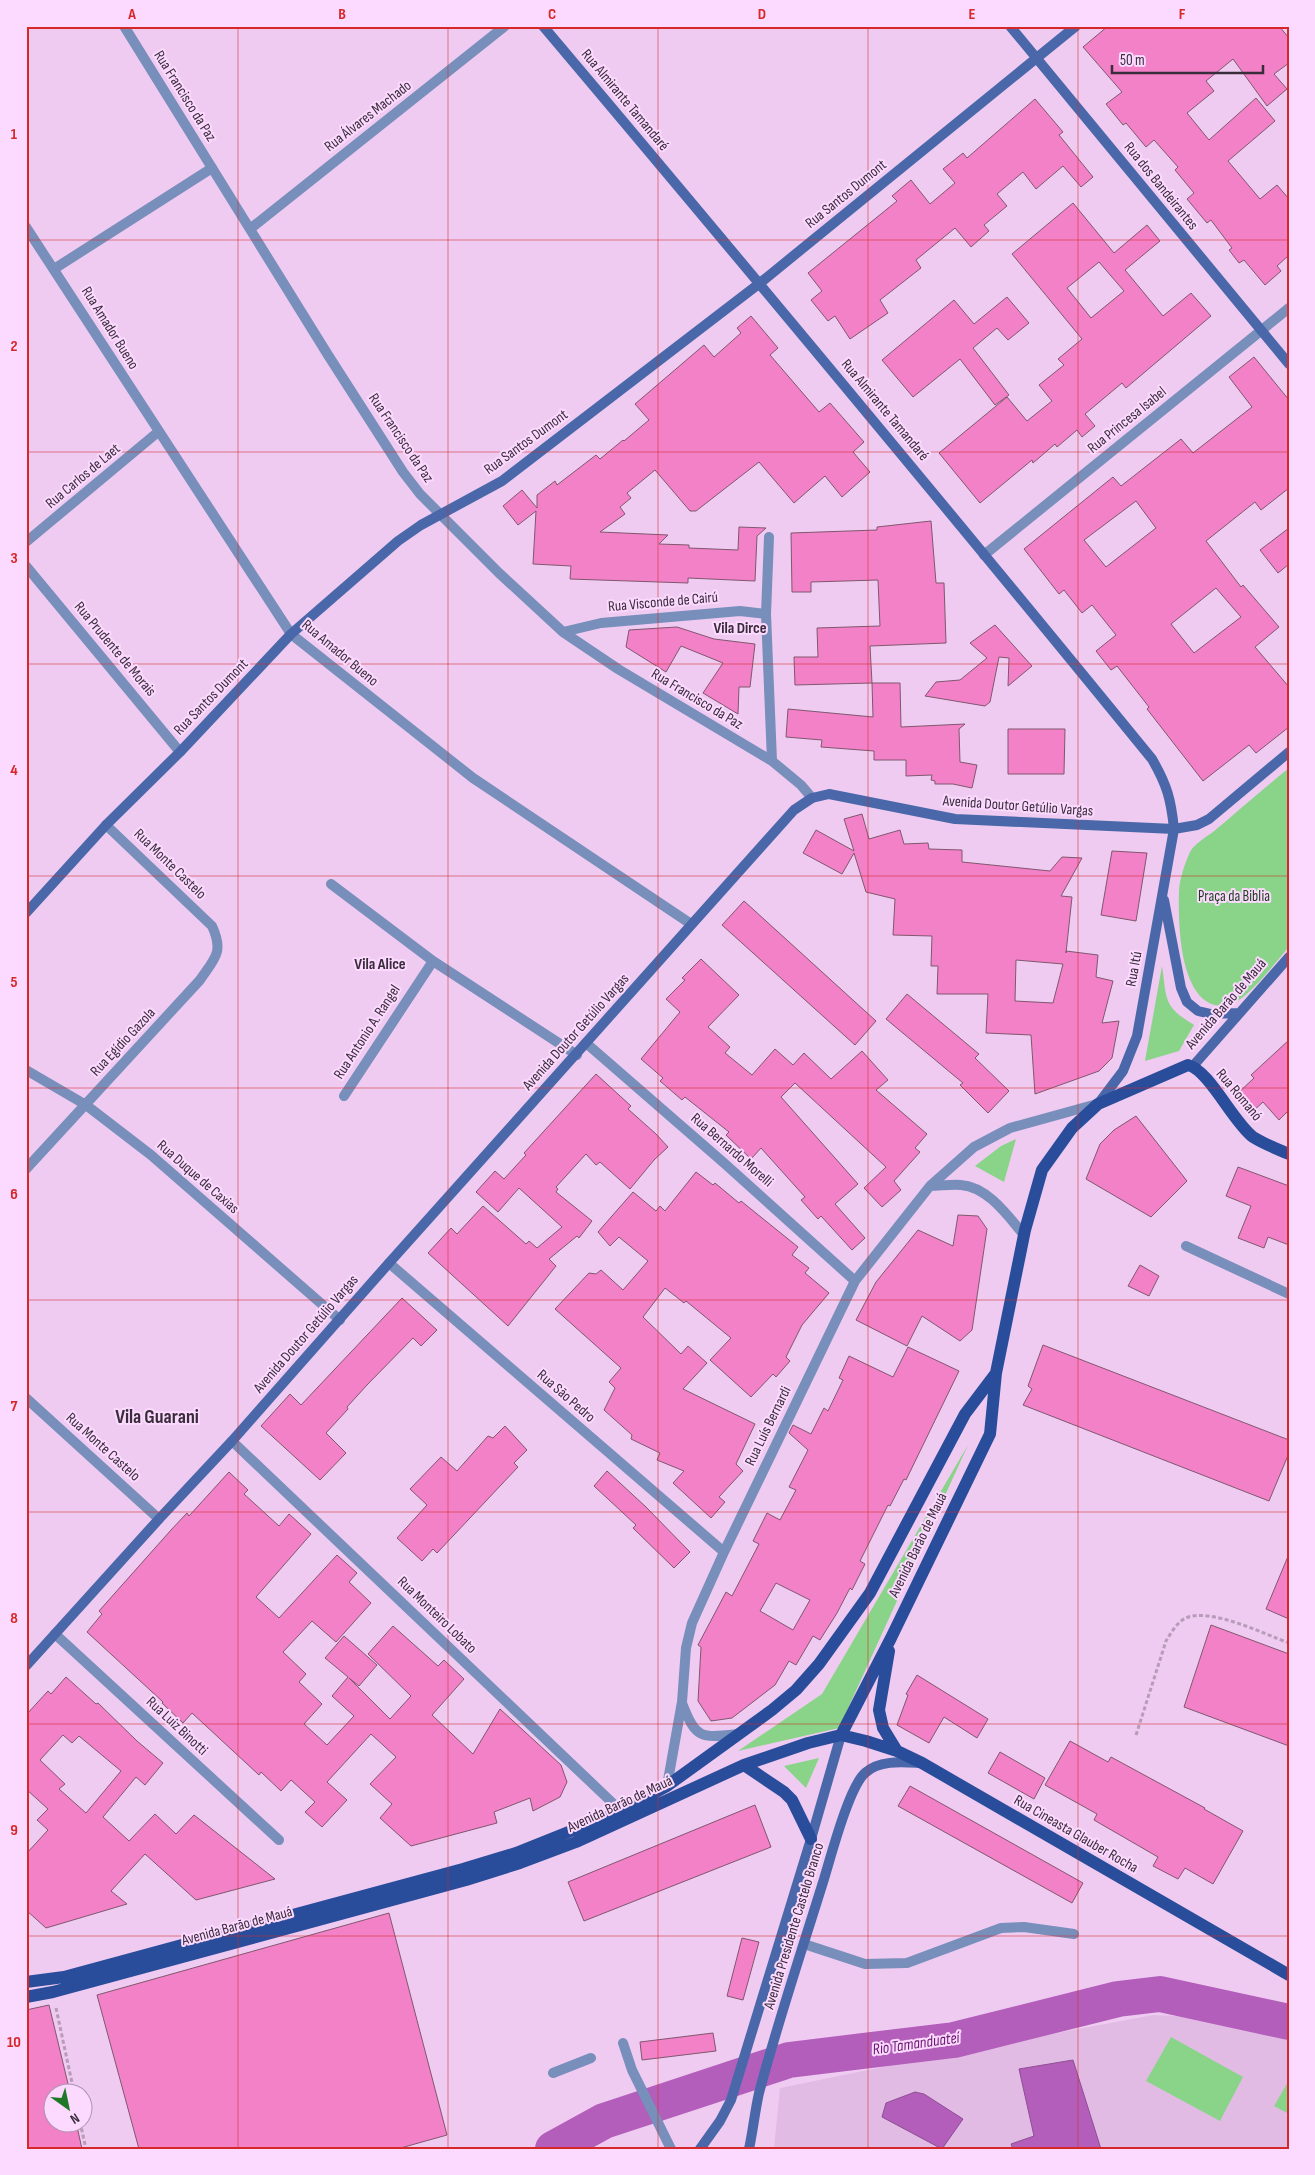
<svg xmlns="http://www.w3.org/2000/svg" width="1315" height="2175" viewBox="0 0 1315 2175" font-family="'Sofia Sans Condensed',sans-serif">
  <rect width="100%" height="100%" fill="#efcbf1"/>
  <path fill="#e2bbe5" d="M 1153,2015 L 1208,2017 L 1289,2034 L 1289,2149 L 774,2149 L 780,2088 L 966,2050 Z"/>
  <path fill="#89d488" d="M 1289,768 L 1289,947 C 1276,961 1245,1004 1226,1006 C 1179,1010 1178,923 1179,892 C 1179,880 1185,863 1190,852 C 1194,844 1206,837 1213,832 C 1238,811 1263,789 1289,768 Z
    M 1162,966 C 1167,1000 1163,1006 1194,1025 L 1179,1051 L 1145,1061 Z
    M 1016,1139 L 1004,1182 L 975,1166 L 1001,1146 Z
    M 968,1445 L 839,1728 L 738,1751 L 822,1694 Z
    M 819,1758 L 806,1788 L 784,1766 Z
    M 1171,2037 L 1243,2077 L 1220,2121 L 1146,2081 Z
    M 1288,2082 L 1289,2082 L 1289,2114 L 1274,2106 Z"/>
  <path fill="#b25eba" stroke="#8e4f94" d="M 1073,2060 L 1101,2149 L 1013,2149 L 1011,2144 L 1034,2136 L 1019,2069 Z
    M 915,2092 L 924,2094 L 963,2119 L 942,2149 L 882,2117 L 886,2103 Z"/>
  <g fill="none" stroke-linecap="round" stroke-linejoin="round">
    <path stroke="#b25eba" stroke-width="36" d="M 553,2149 L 604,2121 L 789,2060 L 954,2040 L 1118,1999 L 1160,1994 L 1289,2022"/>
  </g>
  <path fill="#f381c7" stroke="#80576f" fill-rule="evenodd" d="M 1108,26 L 1279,26 L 1289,38 L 1289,63 L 1274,74 L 1287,89 L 1267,106 L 1233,59 L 1206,81 L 1214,91 L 1187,113 L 1209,140 L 1256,98 L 1275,121 L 1228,161 L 1260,199 L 1277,185 L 1289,199 L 1289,255 L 1277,266 L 1281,271 L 1265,285 L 1244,260 L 1239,263 L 1229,250 L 1232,248 L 1211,220 L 1207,223 L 1187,199 L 1194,193 L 1175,170 L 1178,167 L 1154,140 L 1146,147 L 1126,123 L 1123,125 L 1106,104 L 1122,92 L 1083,47 Z
    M 1035,99 L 1063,132 L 1059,135 L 1093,177 L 1081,187 L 1063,166 L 1036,189 L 1023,172 L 997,194 L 1007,206 L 984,225 L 989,231 L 971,247 L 955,228 L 916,260 L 921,268 L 880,300 L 888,313 L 850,339 L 835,316 L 828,321 L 811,300 L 822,291 L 808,273 L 897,201 L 892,196 L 911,180 L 930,204 L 955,183 L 943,169 L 963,153 L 967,158 Z
    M 1073,203 L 1114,253 L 1147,225 L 1160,241 L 1125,270 L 1163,316 L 1191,293 L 1211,316 L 1126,388 L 1122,383 L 1085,414 L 1095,426 L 1082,437 L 1077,430 L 1057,447 L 1055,444 L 1033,463 L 1032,460 L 980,503 L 939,453 L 1007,397 L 1027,421 L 1052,401 L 1039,385 L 1064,365 L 1058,359 L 1082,339 L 1012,254 ZM 1099,262 L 1124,291 L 1091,318 L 1067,288 Z
    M 1007,297 L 1029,323 L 1008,340 L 997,328 L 973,348 L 1009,395 L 995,405 L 960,359 L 913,397 L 882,360 L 954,300 L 974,324 Z
    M 751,316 L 778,348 L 770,355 L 819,412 L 830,403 L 864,442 L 853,452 L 870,472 L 842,497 L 825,476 L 794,503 L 759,462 L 696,511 L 690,511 L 655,470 L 627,493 L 631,498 L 620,507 L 625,514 L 600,532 L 668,535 L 659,544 L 689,545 L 689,548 L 738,550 L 739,527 L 766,528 L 757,536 L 755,581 L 688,578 L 688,583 L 570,579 L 571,566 L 533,564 L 536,511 L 518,525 L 503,506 L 522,490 L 537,508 L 537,495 L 555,481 L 557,485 L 596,455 L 600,459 L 623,440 L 624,441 L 649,420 L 635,404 L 704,345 L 714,357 L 741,333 L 737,328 Z
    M 1254,357 L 1289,400 L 1289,488 L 1261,510 L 1255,502 L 1206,541 L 1241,587 L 1243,585 L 1279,627 L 1255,647 L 1289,687 L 1289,727 L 1256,753 L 1249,745 L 1203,781 L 1147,709 L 1149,707 L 1117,666 L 1111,670 L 1096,651 L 1116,635 L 1092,605 L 1082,613 L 1064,590 L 1059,594 L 1024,549 L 1113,477 L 1121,486 L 1181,439 L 1193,453 L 1252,407 L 1229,377 ZM 1136,501 L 1156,528 L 1106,567 L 1084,540 ZM 1216,588 L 1241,617 L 1194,653 L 1171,624 Z
    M 931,521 L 936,583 L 944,583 L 946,643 L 870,646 L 872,683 L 795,685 L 794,657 L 818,657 L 817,628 L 880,626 L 878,580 L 811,582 L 811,592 L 792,592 L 791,533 L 877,530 L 877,527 Z
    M 1289,528 L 1289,564 L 1278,573 L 1260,550 Z
    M 995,625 L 1032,666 L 1008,686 L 1009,658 L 999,657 L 990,702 L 985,706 L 925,696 L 936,682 L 960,680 L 987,658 L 970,643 Z
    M 677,627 L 714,639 L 755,644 L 750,687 L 739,687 L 738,714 L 703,693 L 723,663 L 681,646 L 666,672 L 626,647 L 629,630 Z
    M 872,683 L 900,683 L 901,727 L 965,724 L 959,729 L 960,762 L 977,765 L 972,788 L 953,784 L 935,784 L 935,781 L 931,780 L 932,775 L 906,776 L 906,760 L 874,760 L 874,751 L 821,747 L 822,740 L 786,737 L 788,709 L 873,717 Z
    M 1008,729 L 1065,729 L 1064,774 L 1008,774 Z
    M 862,814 L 869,839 L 900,830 L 904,844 L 928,843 L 929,849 L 962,850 L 962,862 L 1050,871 L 1062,857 L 1082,858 L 1061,896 L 1072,897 L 1066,953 L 1066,951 L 1098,955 L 1096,977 L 1113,981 L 1102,1023 L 1119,1021 L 1112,1058 L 1099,1071 L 1035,1094 L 1031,1035 L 986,1033 L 988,994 L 937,994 L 938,966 L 931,966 L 932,936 L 893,935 L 895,899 L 866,892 L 854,853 L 842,874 L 803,853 L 816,830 L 854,851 L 844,819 ZM 1016,960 L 1063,964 L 1053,1003 L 1015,1001 Z
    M 1112,851 L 1147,853 L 1136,921 L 1101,915 Z
    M 744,901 L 876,1021 L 855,1045 L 722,925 Z
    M 701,959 L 739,995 L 708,1027 L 730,1047 L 725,1053 L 752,1075 L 775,1049 L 793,1065 L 804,1053 L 831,1079 L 862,1051 L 888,1080 L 876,1090 L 927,1134 L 915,1148 L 920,1152 L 894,1181 L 901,1190 L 882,1207 L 864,1188 L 886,1167 L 795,1083 L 781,1097 L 858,1184 L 835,1204 L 865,1238 L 852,1250 L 821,1216 L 818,1219 L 801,1200 L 805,1197 L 761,1148 L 751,1159 L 726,1135 L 729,1132 L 685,1097 L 682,1100 L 660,1081 L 663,1078 L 641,1059 L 680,1012 L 666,999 L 685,980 L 682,978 Z
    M 907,994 L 979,1054 L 975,1058 L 1009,1091 L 988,1113 L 960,1085 L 963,1083 L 886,1019 Z
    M 1289,1040 L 1289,1110 L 1279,1120 L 1263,1102 L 1252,1112 L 1236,1095 L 1254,1078 L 1251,1075 Z
    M 596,1074 L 631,1106 L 628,1109 L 656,1134 L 668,1147 L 654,1160 L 630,1189 L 600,1162 L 596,1165 L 586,1154 L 556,1187 L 558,1189 L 556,1192 L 592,1221 L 579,1238 L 577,1236 L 549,1259 L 556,1266 L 508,1326 L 428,1253 L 451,1228 L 457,1234 L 483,1206 L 526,1244 L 529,1241 L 537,1248 L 562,1227 L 519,1188 L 498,1212 L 476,1192 L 495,1171 L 504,1179 L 526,1155 L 524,1153 Z
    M 1136,1116 L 1187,1181 L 1151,1217 L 1086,1179 L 1100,1144 L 1114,1130 Z
    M 1238,1167 L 1289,1186 L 1289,1245 L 1268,1237 L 1264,1248 L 1238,1238 L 1251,1206 L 1226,1196 Z
    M 696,1172 L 713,1185 L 715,1183 L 739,1203 L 741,1201 L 798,1247 L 792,1255 L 809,1268 L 805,1273 L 829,1293 L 802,1325 L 786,1357 L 790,1361 L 776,1377 L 773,1374 L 751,1397 L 710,1360 L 731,1338 L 686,1301 L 684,1303 L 665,1288 L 643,1317 L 681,1354 L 688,1346 L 707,1363 L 683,1389 L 755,1424 L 736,1464 L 743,1471 L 719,1497 L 725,1502 L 711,1518 L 673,1483 L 684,1471 L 657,1460 L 660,1453 L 631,1439 L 632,1435 L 604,1410 L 615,1388 L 609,1382 L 621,1368 L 555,1309 L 589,1273 L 596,1274 L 601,1270 L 623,1290 L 648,1261 L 619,1237 L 610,1246 L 598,1232 L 633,1192 L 656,1211 L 660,1206 L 665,1211 Z
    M 958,1215 L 978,1216 L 987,1229 L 972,1330 L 960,1341 L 922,1316 L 907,1346 L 856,1320 L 876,1282 L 918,1230 L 953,1246 Z
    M 1140,1265 L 1159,1276 L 1149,1296 L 1128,1286 Z
    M 402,1298 L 437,1330 L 421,1346 L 413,1338 L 367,1385 L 347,1407 L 348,1409 L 326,1433 L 346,1453 L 320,1480 L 261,1426 L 290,1394 L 301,1405 Z
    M 1043,1345 L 1289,1440 L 1289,1453 L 1269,1501 L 1023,1405 L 1032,1389 L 1028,1386 Z
    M 908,1347 L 959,1371 L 906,1480 L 904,1479 L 890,1506 L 888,1505 L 860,1561 L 865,1564 L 852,1590 L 850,1588 L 837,1613 L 820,1640 L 813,1636 L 796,1665 L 789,1661 L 775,1685 L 732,1718 L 711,1721 L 698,1701 L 701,1647 L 698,1645 L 726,1592 L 732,1596 L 759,1544 L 753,1541 L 767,1513 L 780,1520 L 796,1490 L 789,1487 L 808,1450 L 789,1433 L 793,1425 L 811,1434 L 824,1408 L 828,1411 L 843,1380 L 839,1378 L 849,1356 L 893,1377 ZM 776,1583 L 810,1600 L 793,1630 L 760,1611 Z
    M 505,1426 L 527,1450 L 514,1463 L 518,1467 L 437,1553 L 433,1549 L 422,1561 L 397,1538 L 427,1505 L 410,1489 L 441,1457 L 457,1471 L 488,1436 L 493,1438 Z
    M 607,1471 L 646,1507 L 690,1552 L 674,1568 L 633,1528 L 636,1525 L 594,1486 Z
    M 229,1472 L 248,1490 L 244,1494 L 279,1526 L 289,1514 L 311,1534 L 256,1597 L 279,1618 L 337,1555 L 357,1573 L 349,1582 L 371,1603 L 336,1642 L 312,1621 L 283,1652 L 306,1674 L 299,1682 L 322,1704 L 304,1724 L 327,1745 L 354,1716 L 332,1696 L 348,1677 L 325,1658 L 344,1636 L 377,1665 L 359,1686 L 349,1678 L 390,1719 L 411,1696 L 368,1654 L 393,1626 L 438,1666 L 444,1660 L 464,1679 L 432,1715 L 473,1754 L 500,1709 L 561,1765 L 567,1782 L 560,1797 L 533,1811 L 530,1798 L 494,1812 L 497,1823 L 411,1846 L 380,1818 L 392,1804 L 370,1784 L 396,1757 L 371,1734 L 327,1782 L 347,1800 L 322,1827 L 305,1812 L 315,1802 L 291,1780 L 281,1791 L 261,1772 L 259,1775 L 192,1713 L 183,1723 L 162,1703 L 163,1702 L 87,1632 L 102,1614 L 99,1611 L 171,1530 L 187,1513 L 189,1516 Z
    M 1289,1554 L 1289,1619 L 1266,1609 Z
    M 1211,1625 L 1289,1654 L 1289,1746 L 1184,1707 Z
    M 917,1675 L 988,1719 L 977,1738 L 944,1717 L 929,1743 L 897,1725 L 908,1695 L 906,1694 Z
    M 66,1677 L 96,1704 L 98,1703 L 137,1741 L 163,1763 L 145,1785 L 136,1777 L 103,1817 L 129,1841 L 155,1814 L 176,1834 L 194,1815 L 275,1879 L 196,1900 L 145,1854 L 111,1891 L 127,1904 L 46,1928 L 26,1910 L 26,1854 L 48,1830 L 37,1820 L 48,1809 L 26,1789 L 26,1715 L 48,1691 L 51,1694 ZM 63,1735 L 72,1743 L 79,1736 L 121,1771 L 86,1813 L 59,1789 L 65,1784 L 40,1760 Z
    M 1070,1741 L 1108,1762 L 1111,1757 L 1205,1808 L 1204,1809 L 1243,1831 L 1213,1884 L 1185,1868 L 1178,1879 L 1153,1866 L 1158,1857 L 1094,1820 L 1097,1814 L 1045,1785 Z
    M 1000,1752 L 1045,1778 L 1034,1799 L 988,1773 Z
    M 910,1786 L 1083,1883 L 1072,1903 L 898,1806 Z
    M 755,1805 L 771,1847 L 584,1921 L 568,1882 Z
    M 389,1913 L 447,2135 L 397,2149 L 139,2149 L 97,1995 Z
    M 742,1938 L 759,1942 L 743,2000 L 727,1996 Z
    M 49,2005 L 70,2092 L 52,2092 L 52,2122 L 76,2122 L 82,2149 L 26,2149 L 26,2010 Z
    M 713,2033 L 716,2051 L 642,2060 L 640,2042 Z"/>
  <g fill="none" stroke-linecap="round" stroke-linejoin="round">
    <path stroke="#b89bb9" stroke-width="3" stroke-dasharray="4 2.5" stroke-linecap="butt" d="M 1136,1735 L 1166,1641 C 1171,1633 1177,1622 1186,1618 C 1210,1607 1264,1634 1289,1643
      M 56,2008 L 74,2092
      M 80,2122 L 86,2149"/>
    <path stroke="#788ebb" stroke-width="10" d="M 54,269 L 212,168
      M 1186,1246 L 1289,1294
      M 804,1944 L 865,1964 L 907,1963 L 1001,1928 L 1024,1927 L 1074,1934
      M 623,2043 L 632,2070 L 671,2149
      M 553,2073 L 591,2058"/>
    <path stroke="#788ebb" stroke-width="10" d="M 124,26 L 328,355 L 403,472 L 420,494 L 499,573 L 563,632 L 618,669 L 772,761 L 801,785 L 812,798
      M 26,227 L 291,634 L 473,778 L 691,924
      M 250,229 L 505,26
      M 769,537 L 766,614 L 772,761
      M 26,542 L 158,432
      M 984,555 L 1289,308
      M 26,566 L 180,752
      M 563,632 L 601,623 L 740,611 L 766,614
      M 331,884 L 433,961 L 577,1055
      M 586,1043 L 724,1163 L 855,1281
      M 26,1070 L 86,1105 L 151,1155 L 340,1320
      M 344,1096 L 433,961
      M 26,1169 L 200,980 C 215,958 224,952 212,926 L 106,825
      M 930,1186 C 940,1186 951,1184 961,1185 C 988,1187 1008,1216 1024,1235
      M 389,1263 L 724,1552
      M 26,1398 L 159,1519
      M 232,1441 L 621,1811
      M 55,1634 L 279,1840
      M 682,1703 C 696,1739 700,1738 738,1734
      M 667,1786 L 682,1702 L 686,1648 L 692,1623 L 724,1552 L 855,1281 L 930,1186 L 974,1147 L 1010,1128 L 1097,1104"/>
    <path stroke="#4a68a9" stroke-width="10" d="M 543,26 C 748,269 951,513 1152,759 C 1167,785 1171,799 1174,829 L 1137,1036 L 1123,1071 L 1098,1104
      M 1010,26 L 1289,364
      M 1164,900 L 1181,988 L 1187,1002 L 1198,1011 L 1211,1014 L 1238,1013
      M 26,913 L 106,825 L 180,752 L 291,634 L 398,541 L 421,525 L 502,481 L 760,283 L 1076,26
      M 1193,1066 L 1289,957
      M 26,1666 L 159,1519 L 232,1441 L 389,1263 L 794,810 L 812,798 L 829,794 L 955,819 L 1174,829 L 1197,825 L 1209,819 L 1289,752
      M 700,2149 L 720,2121 L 731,2100 L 811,1839 L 841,1735
      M 749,2149 C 753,2130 755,2111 759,2093 C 778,2021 802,1950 824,1879 C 831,1856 849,1787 865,1773 C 879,1760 902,1762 919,1763"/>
    <path stroke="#294c9b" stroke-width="12" d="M 889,1651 L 879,1710 L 883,1728 L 897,1751
      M 841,1735 L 891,1638 L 990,1434 L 996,1373 L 1025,1230 L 1042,1170 L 1072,1128 L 1098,1104 L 1188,1065 C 1209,1070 1233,1122 1253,1137 C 1264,1144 1277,1149 1289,1154
      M 744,1765 L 784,1792 L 792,1800 L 811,1839
      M 26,1982 L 64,1977 L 463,1869 L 516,1853 L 621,1811 L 667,1786 L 772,1710 L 796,1690 L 819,1664 L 870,1593 L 965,1414 L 996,1373
      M 26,1997 L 53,1992 L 466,1880 L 520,1863 L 576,1842 L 744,1765 L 808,1743 L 841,1735 L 866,1741 L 897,1751 L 922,1763 L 1289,1975"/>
  </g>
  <path fill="none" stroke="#d62828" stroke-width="1" stroke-opacity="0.55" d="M 238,26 L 238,2149M 448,26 L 448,2149M 658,26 L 658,2149M 868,26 L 868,2149M 1078,26 L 1078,2149M 26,240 L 1289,240M 26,452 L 1289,452M 26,664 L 1289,664M 26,876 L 1289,876M 26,1088 L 1289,1088M 26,1300 L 1289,1300M 26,1512 L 1289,1512M 26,1724 L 1289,1724M 26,1936 L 1289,1936"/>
  <g text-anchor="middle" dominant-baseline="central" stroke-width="4" stroke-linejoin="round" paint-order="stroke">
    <g font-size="15" fill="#3a2d3b" stroke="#fcd9ff">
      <text transform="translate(185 96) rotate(58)">Rua Francisco da Paz</text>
      <text transform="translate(625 100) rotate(50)">Rua Almirante Tamandaré</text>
      <text transform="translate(368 116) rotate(-38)">Rua Álvares Machado</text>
      <text transform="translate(1161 186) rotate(51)">Rua dos Bandeirantes</text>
      <text transform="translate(846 194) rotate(-39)">Rua Santos Dumont</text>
      <text transform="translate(110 328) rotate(58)">Rua Amador Bueno</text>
      <text transform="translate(885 410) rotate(50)">Rua Almirante Tamandaré</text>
      <text transform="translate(1127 420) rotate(-39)">Rua Princesa Isabel</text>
      <text transform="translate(401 438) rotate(56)">Rua Francisco da Paz</text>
      <text transform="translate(526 442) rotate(-36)">Rua Santos Dumont</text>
      <text transform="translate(83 476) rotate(-40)">Rua Carlos de Laet</text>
      <text transform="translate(663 602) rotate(-5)">Rua Visconde de Cairú</text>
      <text transform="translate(115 649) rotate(50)">Rua Prudente de Morais</text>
      <text transform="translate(340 653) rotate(40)">Rua Amador Bueno</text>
      <text transform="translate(211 697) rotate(-46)">Rua Santos Dumont</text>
      <text transform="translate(697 699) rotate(31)">Rua Francisco da Paz</text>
      <text transform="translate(1018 806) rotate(4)">Avenida Doutor Getúlio Vargas</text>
      <text transform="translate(170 864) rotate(44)">Rua Monte Castelo</text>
      <text transform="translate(1134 969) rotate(-80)">Rua Itú</text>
      <text transform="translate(1226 1004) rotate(-49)">Avenida Barão de Mauá</text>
      <text transform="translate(367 1032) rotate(-57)">Rua Antonio A. Rangel</text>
      <text transform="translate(576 1032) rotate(-48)">Avenida Doutor Getúlio Vargas</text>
      <text transform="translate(123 1042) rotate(-47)">Rua Egídio Gazola</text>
      <text transform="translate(1239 1095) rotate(50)">Rua Romanó</text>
      <text transform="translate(732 1150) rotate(41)">Rua Bernardo Morelli</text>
      <text transform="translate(198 1177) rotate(41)">Rua Duque de Caxias</text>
      <text transform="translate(306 1334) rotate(-49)">Avenida Doutor Getúlio Vargas</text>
      <text transform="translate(566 1396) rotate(41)">Rua São Pedro</text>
      <text transform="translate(768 1426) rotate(-64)">Rua Luís Bernardi</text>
      <text transform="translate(103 1447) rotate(42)">Rua Monte Castelo</text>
      <text transform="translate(918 1545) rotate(-64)">Avenida Barão de Mauá</text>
      <text transform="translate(437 1615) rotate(44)">Rua Monteiro Lobato</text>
      <text transform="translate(177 1726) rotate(43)">Rua Luiz Binotti</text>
      <text transform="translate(620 1804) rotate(-25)">Avenida Barão de Mauá</text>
      <text transform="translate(1076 1834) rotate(30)">Rua Cineasta Glauber Rocha</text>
      <text transform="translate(237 1926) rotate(-15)">Avenida Barão de Mauá</text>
      <text transform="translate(794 1926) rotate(-73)">Avenida Presidente Castelo Branco</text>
    </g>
    <g font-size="15" fill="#183e19" stroke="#fcd9ff">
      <text x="1234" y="896">Praça da Biblia</text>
    </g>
    <g font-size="16" font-weight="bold" fill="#3a2d3b" stroke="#fcd9ff">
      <text x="740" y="628">Vila Dirce</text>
      <text x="380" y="964">Vila Alice</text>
    </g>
    <g font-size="16" font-style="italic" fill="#691b70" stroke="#fcd9ff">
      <text transform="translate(916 2044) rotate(-8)">Rio Tamanduateí</text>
    </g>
    <g font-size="20" font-weight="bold" fill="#3a2d3b" stroke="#fcd9ff">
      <text x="157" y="1417">Vila Guarani</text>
    </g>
  </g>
  <rect width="1315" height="2175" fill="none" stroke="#fcd9ff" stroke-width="55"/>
  <g transform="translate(68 2108) rotate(147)"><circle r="24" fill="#fcd9ff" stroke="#ae94b1"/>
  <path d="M0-4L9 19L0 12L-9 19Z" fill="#1f7825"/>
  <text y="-8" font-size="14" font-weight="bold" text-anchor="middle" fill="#3a2d3b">N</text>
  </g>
  <path d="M1112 65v8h151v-8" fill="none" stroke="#3a2d3b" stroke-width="2.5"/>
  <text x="1120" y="65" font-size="15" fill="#3a2d3b" stroke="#fcd9ff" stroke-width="4" paint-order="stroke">50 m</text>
  <rect x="28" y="28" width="1260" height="2120" fill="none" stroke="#d62828" stroke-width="2"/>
  <g font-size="16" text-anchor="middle" font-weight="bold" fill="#d62828">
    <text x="132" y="19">A</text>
    <text x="342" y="19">B</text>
    <text x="552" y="19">C</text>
    <text x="762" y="19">D</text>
    <text x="972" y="19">E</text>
    <text x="1182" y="19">F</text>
    <text x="14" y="139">1</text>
    <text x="14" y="351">2</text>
    <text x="14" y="563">3</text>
    <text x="14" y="775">4</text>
    <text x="14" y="987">5</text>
    <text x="14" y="1199">6</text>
    <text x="14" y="1411">7</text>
    <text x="14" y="1623">8</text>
    <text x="14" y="1835">9</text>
    <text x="14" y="2047">10</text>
  </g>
</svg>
